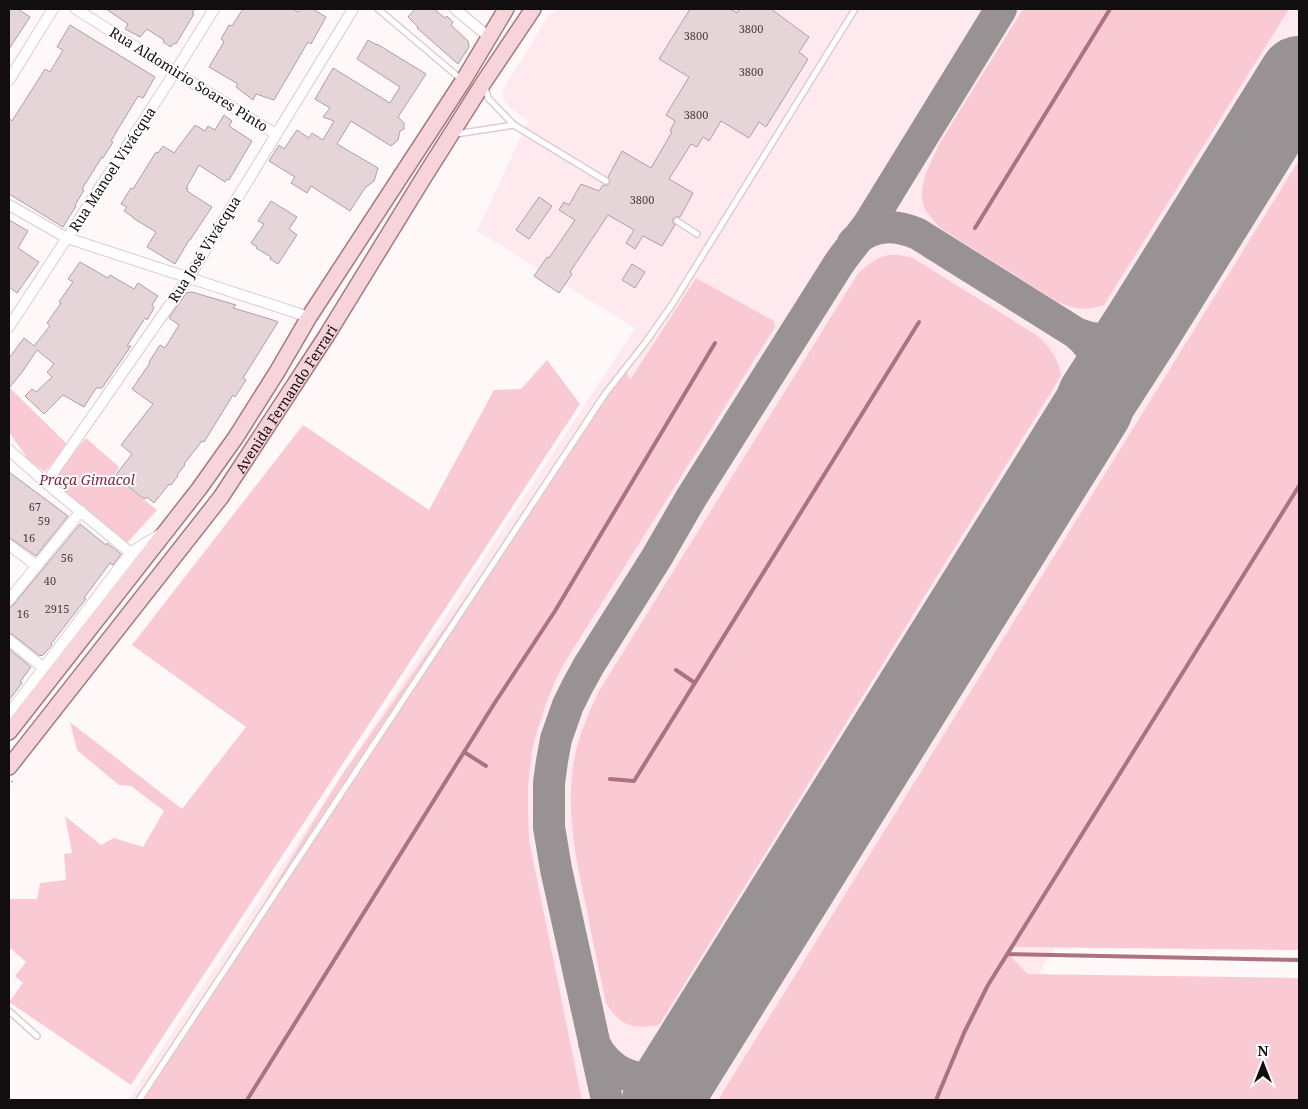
<svg xmlns="http://www.w3.org/2000/svg" width="1308" height="1109" viewBox="0 0 1308 1109" font-family="'Noto Serif',serif">
  <rect width="100%" height="100%" fill="#fff8f9"/>
  <path fill="#feeaee" d="M 558,9 L 1299,9 L 1299,530 L 965,1100 L 128,1100 L 635,328 L 477,231 L 524,130 L 529,121 L 508,106 L 503,99 L 502,92 L 548,16 Z"/>
  <path fill="#facad4" d="M 1023,9 L 1289,9 L 1104,305 C 1083,311 1076,310 1056,301 L 940,228 L 925,210 L 922,200 L 922,189 L 925,175 L 939,144 Z
    M 1299,160 L 1299,950 L 1012,947 L 1008,954 L 1028,974 L 1299,978 L 1299,1100 L 718,1100 Z
    M 888,255 L 900,255 L 913,258 L 1038,336 C 1050,347 1059,359 1061,376 L 659,1025 C 632,1029 621,1027 606,1003 C 599,971 592,938 586,906 C 575,855 564,804 576,751 C 581,730 590,710 599,691 L 857,275 C 867,264 875,259 888,255 Z
    M 696,278 L 774,321 L 775,327 L 568,657 L 556,679 L 547,701 L 536,735 L 532,751 L 528,787 L 528,807 L 529,840 L 582,1100 L 144,1100 L 340,778 L 625,368 L 630,380 Z
    M 547,360 L 580,404 L 131,1085 L 9,1002 L 23,983 L 15,976 L 26,962 L 9,947 L 9,899 L 37,899 L 40,883 L 66,880 L 64,854 L 72,853 L 65,816 L 101,845 L 114,838 L 143,847 L 164,811 L 131,786 L 119,785 L 77,750 L 70,722 L 182,809 L 246,727 L 132,645 L 303,425 L 429,510 L 494,390 L 521,389 Z
    M 9,387 L 67,444 L 45,472 L 29,461 L 9,432 Z
    M 86,438 L 119,467 L 114,476 L 157,510 L 126,544 L 50,481 Z"/>
  <g fill="none" stroke-linecap="round" stroke-linejoin="round">
    <path stroke="#ad727f" stroke-width="4" d="M 975,228 L 1110,9
      M 676,670 L 695,683
      M 464,752 L 486,766
      M 610,779 L 634,781 L 919,322
      M 1008,954 L 1299,960
      M 247,1100 L 494,704 L 555,611 L 715,343
      M 936,1100 L 964,1033 L 988,985 L 1299,486"/>
    <path stroke="#999294" stroke-width="32" d="M 853,243 C 871,223 895,224 918,234 L 1076,333 C 1099,352 1102,369 1097,398
      M 1076,333 C 1102,344 1117,339 1142,328
      M 594,1043 C 608,1072 640,1088 670,1072 C 678,1067 684,1061 690,1054
      M 607,1100 L 556,869 L 549,827 L 549,783 L 552,761 L 556,739 L 568,705 L 578,685 L 589,665 L 657,557 L 691,498 L 838,265 C 848,250 860,237 870,222 L 1001,9"/>
    <path stroke="#999294" stroke-width="80" d="M 662,1100 L 1093,408 L 1097,398 L 1142,328 L 1299,76"/>
  </g>
  <path fill="#e5d5d8" stroke="#ae9fa1" d="M 9,9 L 18,9 L 30,17 L 9,49 Z
    M 106,9 L 195,9 L 192,13 L 194,14 L 176,44 L 174,43 L 171,47 L 163,42 L 164,40 L 147,29 L 140,37 L 125,29 L 128,24 Z
    M 243,9 L 293,9 L 298,12 L 300,9 L 313,9 L 326,17 L 311,44 L 308,42 L 274,100 L 256,94 L 253,100 L 236,87 L 238,84 L 209,67 L 224,42 L 221,39 L 229,25 L 232,26 Z
    M 415,9 L 434,9 L 445,18 L 447,16 L 453,22 L 451,25 L 468,41 L 469,47 L 458,64 L 417,28 L 418,27 L 408,17 Z
    M 690,9 L 730,9 L 737,13 L 739,9 L 771,9 L 809,37 L 799,52 L 808,59 L 766,127 L 759,122 L 749,138 L 721,121 L 709,141 L 703,137 L 697,147 L 691,144 L 669,179 L 693,193 L 680,217 L 675,217 L 673,219 L 673,223 L 675,225 L 662,246 L 643,236 L 635,249 L 626,243 L 634,230 L 608,215 L 570,272 L 572,274 L 559,293 L 534,276 L 547,257 L 549,258 L 575,220 L 559,210 L 564,202 L 569,205 L 581,184 L 599,191 L 603,185 L 608,185 L 610,181 L 608,177 L 622,151 L 651,168 L 672,132 L 670,131 L 675,121 L 666,115 L 689,77 L 659,59 Z
    M 70,25 L 155,77 L 143,98 L 138,96 L 111,141 L 113,142 L 103,158 L 102,157 L 82,189 L 84,190 L 75,205 L 76,206 L 63,227 L 9,194 L 9,118 L 12,121 L 45,69 L 50,72 L 63,50 L 57,47 Z
    M 368,40 L 377,45 L 377,44 L 426,74 L 398,117 L 404,123 L 404,129 L 400,131 L 398,140 L 391,146 L 351,121 L 337,144 L 378,168 L 374,181 L 365,188 L 350,211 L 311,186 L 307,193 L 291,183 L 295,177 L 269,161 L 279,145 L 284,149 L 297,130 L 309,138 L 312,133 L 323,140 L 334,121 L 323,117 L 330,108 L 315,99 L 333,68 L 390,103 L 400,87 L 357,59 Z
    M 224,115 L 232,121 L 229,126 L 252,141 L 229,180 L 227,179 L 225,182 L 199,165 L 186,188 L 188,188 L 187,191 L 212,207 L 190,240 L 189,240 L 175,264 L 147,247 L 156,232 L 133,218 L 133,217 L 124,211 L 127,207 L 121,204 L 131,188 L 133,189 L 156,152 L 158,153 L 163,146 L 174,153 L 195,125 L 205,131 L 208,126 L 215,130 Z
    M 539,197 L 552,206 L 529,239 L 516,230 Z
    M 271,201 L 297,217 L 289,229 L 297,235 L 278,264 L 270,259 L 271,257 L 256,248 L 257,247 L 251,243 L 264,224 L 258,221 Z
    M 9,220 L 28,231 L 18,248 L 39,262 L 17,293 L 9,287 Z
    M 80,262 L 108,278 L 110,275 L 134,289 L 138,283 L 158,296 L 152,305 L 154,308 L 147,320 L 145,318 L 127,346 L 131,346 L 102,388 L 96,388 L 84,407 L 63,395 L 44,414 L 25,396 L 32,389 L 36,392 L 52,377 L 47,372 L 54,364 L 37,350 L 23,371 L 9,388 L 9,358 L 24,338 L 34,346 L 50,326 L 47,323 L 61,303 L 59,302 L 73,282 L 68,279 Z
    M 632,264 L 645,272 L 635,288 L 622,280 Z
    M 192,292 L 236,305 L 233,308 L 273,320 L 278,322 L 243,378 L 246,380 L 235,397 L 233,395 L 204,442 L 202,441 L 184,464 L 185,465 L 177,475 L 178,476 L 171,485 L 169,484 L 154,503 L 147,497 L 145,499 L 140,496 L 115,476 L 132,454 L 121,445 L 153,404 L 132,389 L 150,363 L 149,362 L 160,345 L 165,348 L 179,325 L 169,318 L 186,293 Z
    M 9,472 L 68,516 L 36,556 L 13,540 L 9,538 Z
    M 80,524 L 106,545 L 107,543 L 121,554 L 113,565 L 110,563 L 84,598 L 86,599 L 78,609 L 51,644 L 52,645 L 42,656 L 41,655 L 40,656 L 13,635 L 9,633 L 9,609 L 14,604 Z
    M 9,649 L 31,667 L 20,682 L 22,683 L 9,700 Z"/>
  <g fill="none" stroke-linecap="round" stroke-linejoin="round">
    <g stroke="#dccccf" stroke-width="8">
      <path id="lane" d="M 378,9 L 462,80
        M 485,87 L 488,98 L 514,125 L 606,181
        M 456,134 L 514,125
        M 677,221 L 697,234
        M 9,1011 L 37,1036
        M 139,1100 L 605,394 L 645,343 L 673,303 L 855,9"/>
    </g>
    <g stroke="#dccccf" stroke-width="12">
      <path id="street" d="M 76,9 L 175,72 L 276,134
        M 455,9 L 489,37
        M 9,80 L 53,9
        M 9,205 L 67,238 L 309,317
        M 9,327 L 175,72 L 214,9
        M 9,450 L 46,483 L 137,558
        M 46,483 L 189,277 L 353,9
        M 9,545 L 37,566
        M 9,600 L 81,511
        M 9,640 L 45,669"/>
    </g>
    <g stroke="#dccccf" stroke-width="16">
      <path id="secondary" d="M 9,717 L 132,554 L 161,536"/>
    </g>
    <g stroke="#a37a82" stroke-width="18">
      <g id="primary">
        <path d="M 9,732 L 199,489 L 236,437 L 277,372 L 309,317 L 463,81 L 506,9"/>
        <path id="s1" d="M 9,767 L 221,497 L 327,335 L 424,177 L 484,82 L 533,9"/>
      </g>
    </g>
    <path stroke="#948e8f" stroke-width="2" stroke-dasharray="1 4" stroke-linecap="butt" d="M 9,786 L 13,780"/>
    <use href="#lane" stroke="#fff" stroke-width="5"/>
    <use href="#street" stroke="#fff" stroke-width="10"/>
    <use href="#secondary" stroke="#fff" stroke-width="14"/>
    <use href="#primary" stroke="#f7d3da" stroke-width="15"/>
  </g>
  <g text-anchor="middle" dominant-baseline="central" stroke-width="4" stroke-linejoin="round" paint-order="stroke">
    <g font-size="11" fill="#473f40">
      <text x="751" y="28">3800</text>
      <text x="696" y="35">3800</text>
      <text x="751" y="71">3800</text>
      <text x="696" y="114">3800</text>
      <text x="642" y="199">3800</text>
      <text x="35" y="506">67</text>
      <text x="44" y="520">59</text>
      <text x="29" y="537">16</text>
      <text x="67" y="557">56</text>
      <text x="50" y="580">40</text>
      <text x="57" y="608">2915</text>
      <text x="23" y="613">16</text>
    </g>
    <g font-size="14" fill="#120d0e" stroke="#fff">
      <text transform="translate(189 79) rotate(32)">Rua Aldomirio Soares Pinto</text>
      <text transform="translate(112 169) rotate(-57)">Rua Manoel Vivácqua</text>
      <text transform="translate(204 249) rotate(-58)">Rua José Vivácqua</text>
      <text stroke="none"><textPath href="#s1" startOffset="461">Avenida Fernando Ferrari</textPath></text>
    </g>
    <g font-size="14" font-style="italic" fill="#832544" stroke="#fff">
      <text x="87" y="479">Praça Gimacol</text>
    </g>
  </g>
  <rect width="1308" height="1109" fill="none" stroke="#120d0e" stroke-width="20"/>
  <g transform="translate(1263 1064)" stroke="#ffffff" stroke-width="4" paint-order="stroke">
  <path d="M0-4L9 19L0 12L-9 19Z" fill="#120d0e"/>
  <text y="-8" font-size="14" font-weight="bold" text-anchor="middle" fill="#120d0e">N</text>
  </g>
</svg>
